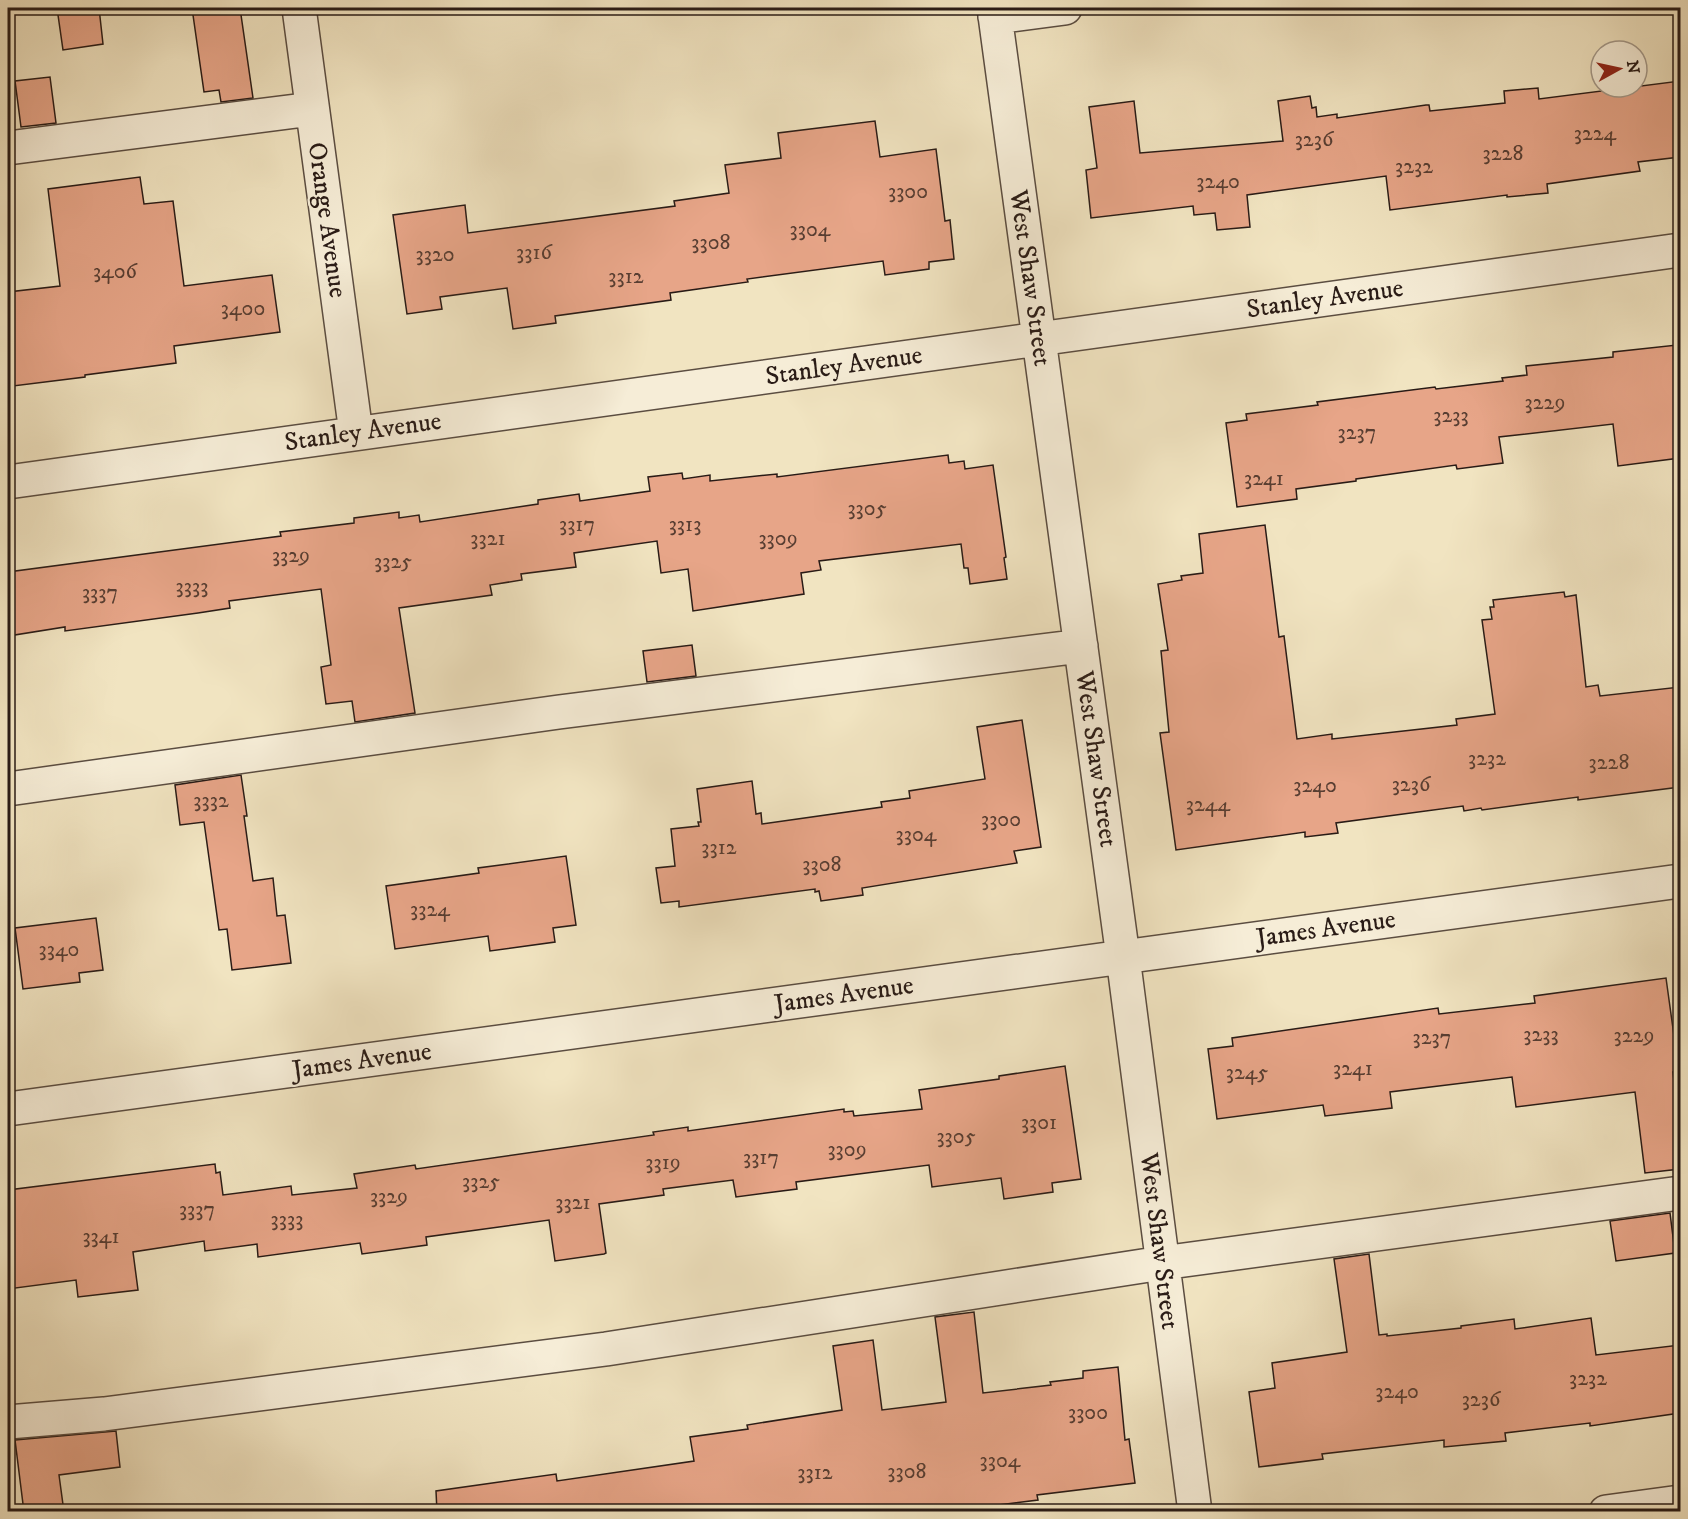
<svg xmlns="http://www.w3.org/2000/svg" width="1688" height="1519" viewBox="0 0 1688 1519" font-family="'IM FELL DW Pica',serif">
  <rect width="100%" height="100%" fill="#f1e4c1"/>
  <filter id="stains"><feTurbulence type="fractalNoise" baseFrequency=".00333" numOctaves="4"/><feColorMatrix values="0 0 0 0 .2 0 0 0 0 .09 0 0 0 0 .02 0 0 0 .5 -.17"/></filter>
  <radialGradient id="worn" r=".72"><stop offset=".6" stop-color="#630" stop-opacity="0"/><stop offset="1" stop-color="#630" stop-opacity=".3"/></radialGradient>
  <path fill="#e7a588" stroke="#291b16" stroke-width="1.5" d="M 57,8 L 99,8 L 103,44 L 63,50 Z
    M 192,8 L 240,8 L 253,98 L 221,102 L 219,90 L 204,92 Z
    M 50,77 L 56,123 L 21,127 L 15,81 Z
    M 1680,81 L 1680,157 L 1638,162 L 1640,171 L 1547,184 L 1548,193 L 1507,197 L 1507,195 L 1390,210 L 1386,176 L 1247,195 L 1250,227 L 1217,230 L 1215,213 L 1194,215 L 1193,206 L 1091,218 L 1086,170 L 1097,168 L 1089,107 L 1134,101 L 1140,153 L 1283,141 L 1278,101 L 1310,96 L 1312,108 L 1316,107 L 1317,117 L 1337,114 L 1337,118 L 1426,105 L 1429,105 L 1430,111 L 1505,103 L 1504,91 L 1538,88 L 1539,99 Z
    M 875,121 L 880,157 L 936,149 L 945,221 L 950,220 L 954,259 L 929,262 L 929,269 L 885,275 L 883,261 L 747,279 L 748,282 L 670,293 L 671,300 L 555,316 L 556,323 L 513,329 L 507,288 L 440,297 L 442,309 L 407,314 L 393,215 L 465,205 L 468,233 L 675,206 L 674,201 L 729,193 L 725,165 L 781,158 L 778,133 Z
    M 140,177 L 144,204 L 173,201 L 184,286 L 272,275 L 280,332 L 174,346 L 176,363 L 85,375 L 85,377 L 13,386 L 8,345 L 8,292 L 60,286 L 48,189 Z
    M 1677,345 L 1680,376 L 1680,458 L 1618,466 L 1613,424 L 1499,437 L 1503,463 L 1457,469 L 1456,465 L 1356,479 L 1356,481 L 1296,489 L 1297,499 L 1237,507 L 1226,423 L 1247,420 L 1246,414 L 1318,405 L 1317,402 L 1435,387 L 1436,389 L 1503,381 L 1502,378 L 1527,375 L 1526,366 L 1613,357 L 1613,352 Z
    M 948,455 L 949,463 L 964,461 L 965,469 L 993,465 L 1006,557 L 1004,558 L 1007,579 L 970,584 L 968,568 L 964,568 L 961,544 L 819,561 L 821,570 L 801,573 L 804,594 L 693,611 L 688,569 L 661,573 L 657,541 L 574,553 L 576,567 L 521,574 L 522,580 L 490,585 L 492,595 L 399,608 L 415,713 L 355,722 L 352,701 L 326,704 L 321,667 L 331,665 L 321,589 L 229,601 L 230,608 L 198,613 L 65,631 L 65,627 L 8,636 L 8,572 L 281,536 L 280,532 L 354,523 L 354,518 L 399,512 L 399,518 L 419,515 L 420,522 L 538,504 L 538,500 L 579,494 L 580,501 L 650,491 L 648,477 L 682,473 L 683,479 L 710,475 L 710,481 L 777,474 L 777,477 Z
    M 1265,525 L 1279,637 L 1284,636 L 1297,739 L 1332,734 L 1332,739 L 1457,725 L 1456,719 L 1495,714 L 1482,620 L 1492,619 L 1490,607 L 1494,607 L 1493,600 L 1564,592 L 1565,597 L 1576,595 L 1586,687 L 1598,685 L 1600,696 L 1680,687 L 1680,787 L 1578,800 L 1578,797 L 1482,810 L 1481,808 L 1464,811 L 1463,806 L 1336,823 L 1338,833 L 1305,837 L 1305,832 L 1176,850 L 1160,733 L 1169,732 L 1161,651 L 1168,650 L 1158,584 L 1182,580 L 1181,576 L 1203,573 L 1199,534 Z
    M 692,645 L 696,676 L 647,682 L 643,651 Z
    M 1022,720 L 1041,847 L 1014,851 L 1017,863 L 862,888 L 863,895 L 821,901 L 819,891 L 815,892 L 815,889 L 679,907 L 679,901 L 661,903 L 656,868 L 675,866 L 671,829 L 699,826 L 698,822 L 701,822 L 697,789 L 752,781 L 756,814 L 761,813 L 762,824 L 882,807 L 881,802 L 910,798 L 909,791 L 985,779 L 977,727 Z
    M 241,775 L 247,816 L 244,816 L 253,881 L 273,878 L 277,916 L 285,915 L 291,963 L 232,970 L 227,929 L 219,930 L 204,822 L 180,825 L 175,785 Z
    M 566,856 L 576,925 L 553,928 L 555,942 L 490,951 L 488,936 L 395,949 L 386,886 L 479,873 L 478,868 Z
    M 96,918 L 103,970 L 79,973 L 80,982 L 23,989 L 15,928 Z
    M 1666,978 L 1679,1072 L 1673,1072 L 1680,1135 L 1680,1169 L 1645,1173 L 1635,1092 L 1516,1107 L 1512,1077 L 1390,1092 L 1392,1108 L 1325,1116 L 1323,1105 L 1217,1119 L 1208,1049 L 1233,1046 L 1232,1038 L 1438,1008 L 1439,1014 L 1535,1003 L 1534,996 Z
    M 1065,1066 L 1081,1179 L 1052,1183 L 1053,1192 L 1004,1199 L 1001,1178 L 932,1187 L 929,1165 L 796,1182 L 797,1189 L 736,1197 L 733,1180 L 663,1189 L 664,1195 L 599,1204 L 606,1253 L 604,1254 L 555,1261 L 549,1220 L 426,1237 L 427,1245 L 362,1254 L 360,1243 L 258,1257 L 257,1244 L 205,1251 L 204,1241 L 133,1252 L 138,1290 L 78,1297 L 76,1280 L 8,1289 L 8,1190 L 215,1164 L 216,1173 L 220,1172 L 223,1195 L 291,1186 L 292,1195 L 357,1188 L 354,1174 L 415,1165 L 416,1169 L 654,1135 L 653,1132 L 688,1127 L 688,1131 L 844,1109 L 844,1112 L 853,1111 L 854,1116 L 922,1109 L 919,1090 L 999,1079 L 999,1076 Z
    M 1670,1213 L 1675,1253 L 1616,1261 L 1610,1221 Z
    M 1369,1254 L 1379,1335 L 1387,1334 L 1387,1336 L 1461,1328 L 1461,1326 L 1514,1319 L 1515,1329 L 1591,1318 L 1596,1355 L 1680,1345 L 1680,1413 L 1590,1426 L 1590,1423 L 1505,1433 L 1506,1441 L 1444,1447 L 1444,1440 L 1322,1454 L 1323,1459 L 1259,1467 L 1249,1392 L 1275,1388 L 1272,1363 L 1347,1352 L 1334,1259 Z
    M 974,1312 L 983,1393 L 1051,1385 L 1050,1382 L 1083,1378 L 1083,1371 L 1118,1367 L 1125,1440 L 1129,1439 L 1135,1483 L 1037,1495 L 1038,1500 L 943,1512 L 437,1512 L 436,1491 L 556,1474 L 557,1481 L 694,1461 L 690,1437 L 748,1429 L 747,1425 L 842,1410 L 833,1346 L 873,1340 L 882,1410 L 946,1402 L 935,1317 Z
    M 116,1431 L 120,1467 L 59,1475 L 64,1512 L 24,1512 L 15,1440 Z"/>
  <g fill="none" stroke-linecap="round" stroke-linejoin="round">
    <g stroke="#5b4d41" stroke-width="36">
      <path id="minor" d="M 299,8 L 356,433
        M 994,8 L 1123,957 L 1195,1512
        M 995,17 L 1065,8
        M 8,148 L 312,109
        M 8,482 L 1680,250
        M 8,789 L 559,712 L 1081,646
        M 8,1109 L 1680,881
        M 8,1422 L 104,1414 L 606,1349 L 1162,1263 L 1680,1193
        M 1606,1512 L 1680,1502"/>
    </g>
    <use href="#minor" stroke="#f6edd7" stroke-width="33"/>
  </g>
  <g text-anchor="middle" dominant-baseline="central" stroke-width="4.5" stroke-linejoin="round" paint-order="stroke">
    <g font-size="22" fill="#583e32">
      <text x="1595" y="133">3224</text>
      <text x="1314" y="139">3236</text>
      <text x="1503" y="153">3228</text>
      <text x="1414" y="166">3232</text>
      <text x="1218" y="181">3240</text>
      <text x="908" y="191">3300</text>
      <text x="810" y="229">3304</text>
      <text x="711" y="242">3308</text>
      <text x="534" y="252">3316</text>
      <text x="435" y="254">3320</text>
      <text x="115" y="271">3406</text>
      <text x="626" y="276">3312</text>
      <text x="243" y="308">3400</text>
      <text x="1545" y="402">3229</text>
      <text x="1451" y="415">3233</text>
      <text x="1357" y="432">3237</text>
      <text x="1264" y="478">3241</text>
      <text x="867" y="508">3305</text>
      <text x="577" y="524">3317</text>
      <text x="685" y="524">3313</text>
      <text x="488" y="538">3321</text>
      <text x="778" y="538">3309</text>
      <text x="291" y="555">3329</text>
      <text x="393" y="561">3325</text>
      <text x="192" y="586">3333</text>
      <text x="100" y="592">3337</text>
      <text x="1487" y="758">3232</text>
      <text x="1609" y="762">3228</text>
      <text x="1411" y="784">3236</text>
      <text x="1315" y="785">3240</text>
      <text x="211" y="800">3332</text>
      <text x="1208" y="804">3244</text>
      <text x="1001" y="819">3300</text>
      <text x="916" y="834">3304</text>
      <text x="719" y="847">3312</text>
      <text x="822" y="864">3308</text>
      <text x="430" y="909">3324</text>
      <text x="59" y="949">3340</text>
      <text x="1541" y="1034">3233</text>
      <text x="1634" y="1035">3229</text>
      <text x="1432" y="1037">3237</text>
      <text x="1353" y="1068">3241</text>
      <text x="1247" y="1072">3245</text>
      <text x="1039" y="1122">3301</text>
      <text x="956" y="1136">3305</text>
      <text x="847" y="1149">3309</text>
      <text x="761" y="1157">3317</text>
      <text x="663" y="1162">3319</text>
      <text x="481" y="1181">3325</text>
      <text x="389" y="1196">3329</text>
      <text x="573" y="1202">3321</text>
      <text x="197" y="1209">3337</text>
      <text x="287" y="1219">3333</text>
      <text x="101" y="1236">3341</text>
      <text x="1588" y="1378">3232</text>
      <text x="1397" y="1391">3240</text>
      <text x="1481" y="1399">3236</text>
      <text x="1088" y="1412">3300</text>
      <text x="1000" y="1460">3304</text>
      <text x="907" y="1471">3308</text>
      <text x="815" y="1472">3312</text>
    </g>
    <g font-size="26" fill="#291b16" stroke="#f6edd7">
      <text transform="translate(327 220) rotate(82)">Orange Avenue</text>
      <text transform="translate(1030 278) rotate(82)">West Shaw Street</text>
      <text transform="translate(1325 299) rotate(-8)">Stanley Avenue</text>
      <text transform="translate(844 366) rotate(-8)">Stanley Avenue</text>
      <text transform="translate(363 432) rotate(-8)">Stanley Avenue</text>
      <text transform="translate(1096 759) rotate(82)">West Shaw Street</text>
      <text transform="translate(1326 929) rotate(-8)">James Avenue</text>
      <text transform="translate(844 995) rotate(-8)">James Avenue</text>
      <text transform="translate(362 1061) rotate(-8)">James Avenue</text>
      <text transform="translate(1159 1241) rotate(83)">West Shaw Street</text>
    </g>
  </g>
  <rect width="1688" height="1519" fill="none" stroke="#f1e4c1" stroke-width="30"/>
  <rect x="9" y="9" width="1670" height="1501" fill="none" stroke="#291b16" stroke-width="3"/>
  <rect x="15" y="15" width="1658" height="1489" fill="none" stroke="#291b16" stroke-width="1.5"/>
  <g transform="translate(1619 69) rotate(82)"><circle r="28" fill="#f6edd7" stroke="#a4998a" stroke-width="1.5"/>
  <path d="M0-4.5L10 22L0 15L-10 22Z" fill="#8f2418"/>
  <text y="-9" font-size="16" font-weight="bold" text-anchor="middle" fill="#291b16">N</text>
  </g>
  <rect width="100%" height="100%" filter="url(#stains)"/>
  <rect width="100%" height="100%" fill="url(#worn)"/>
</svg>
